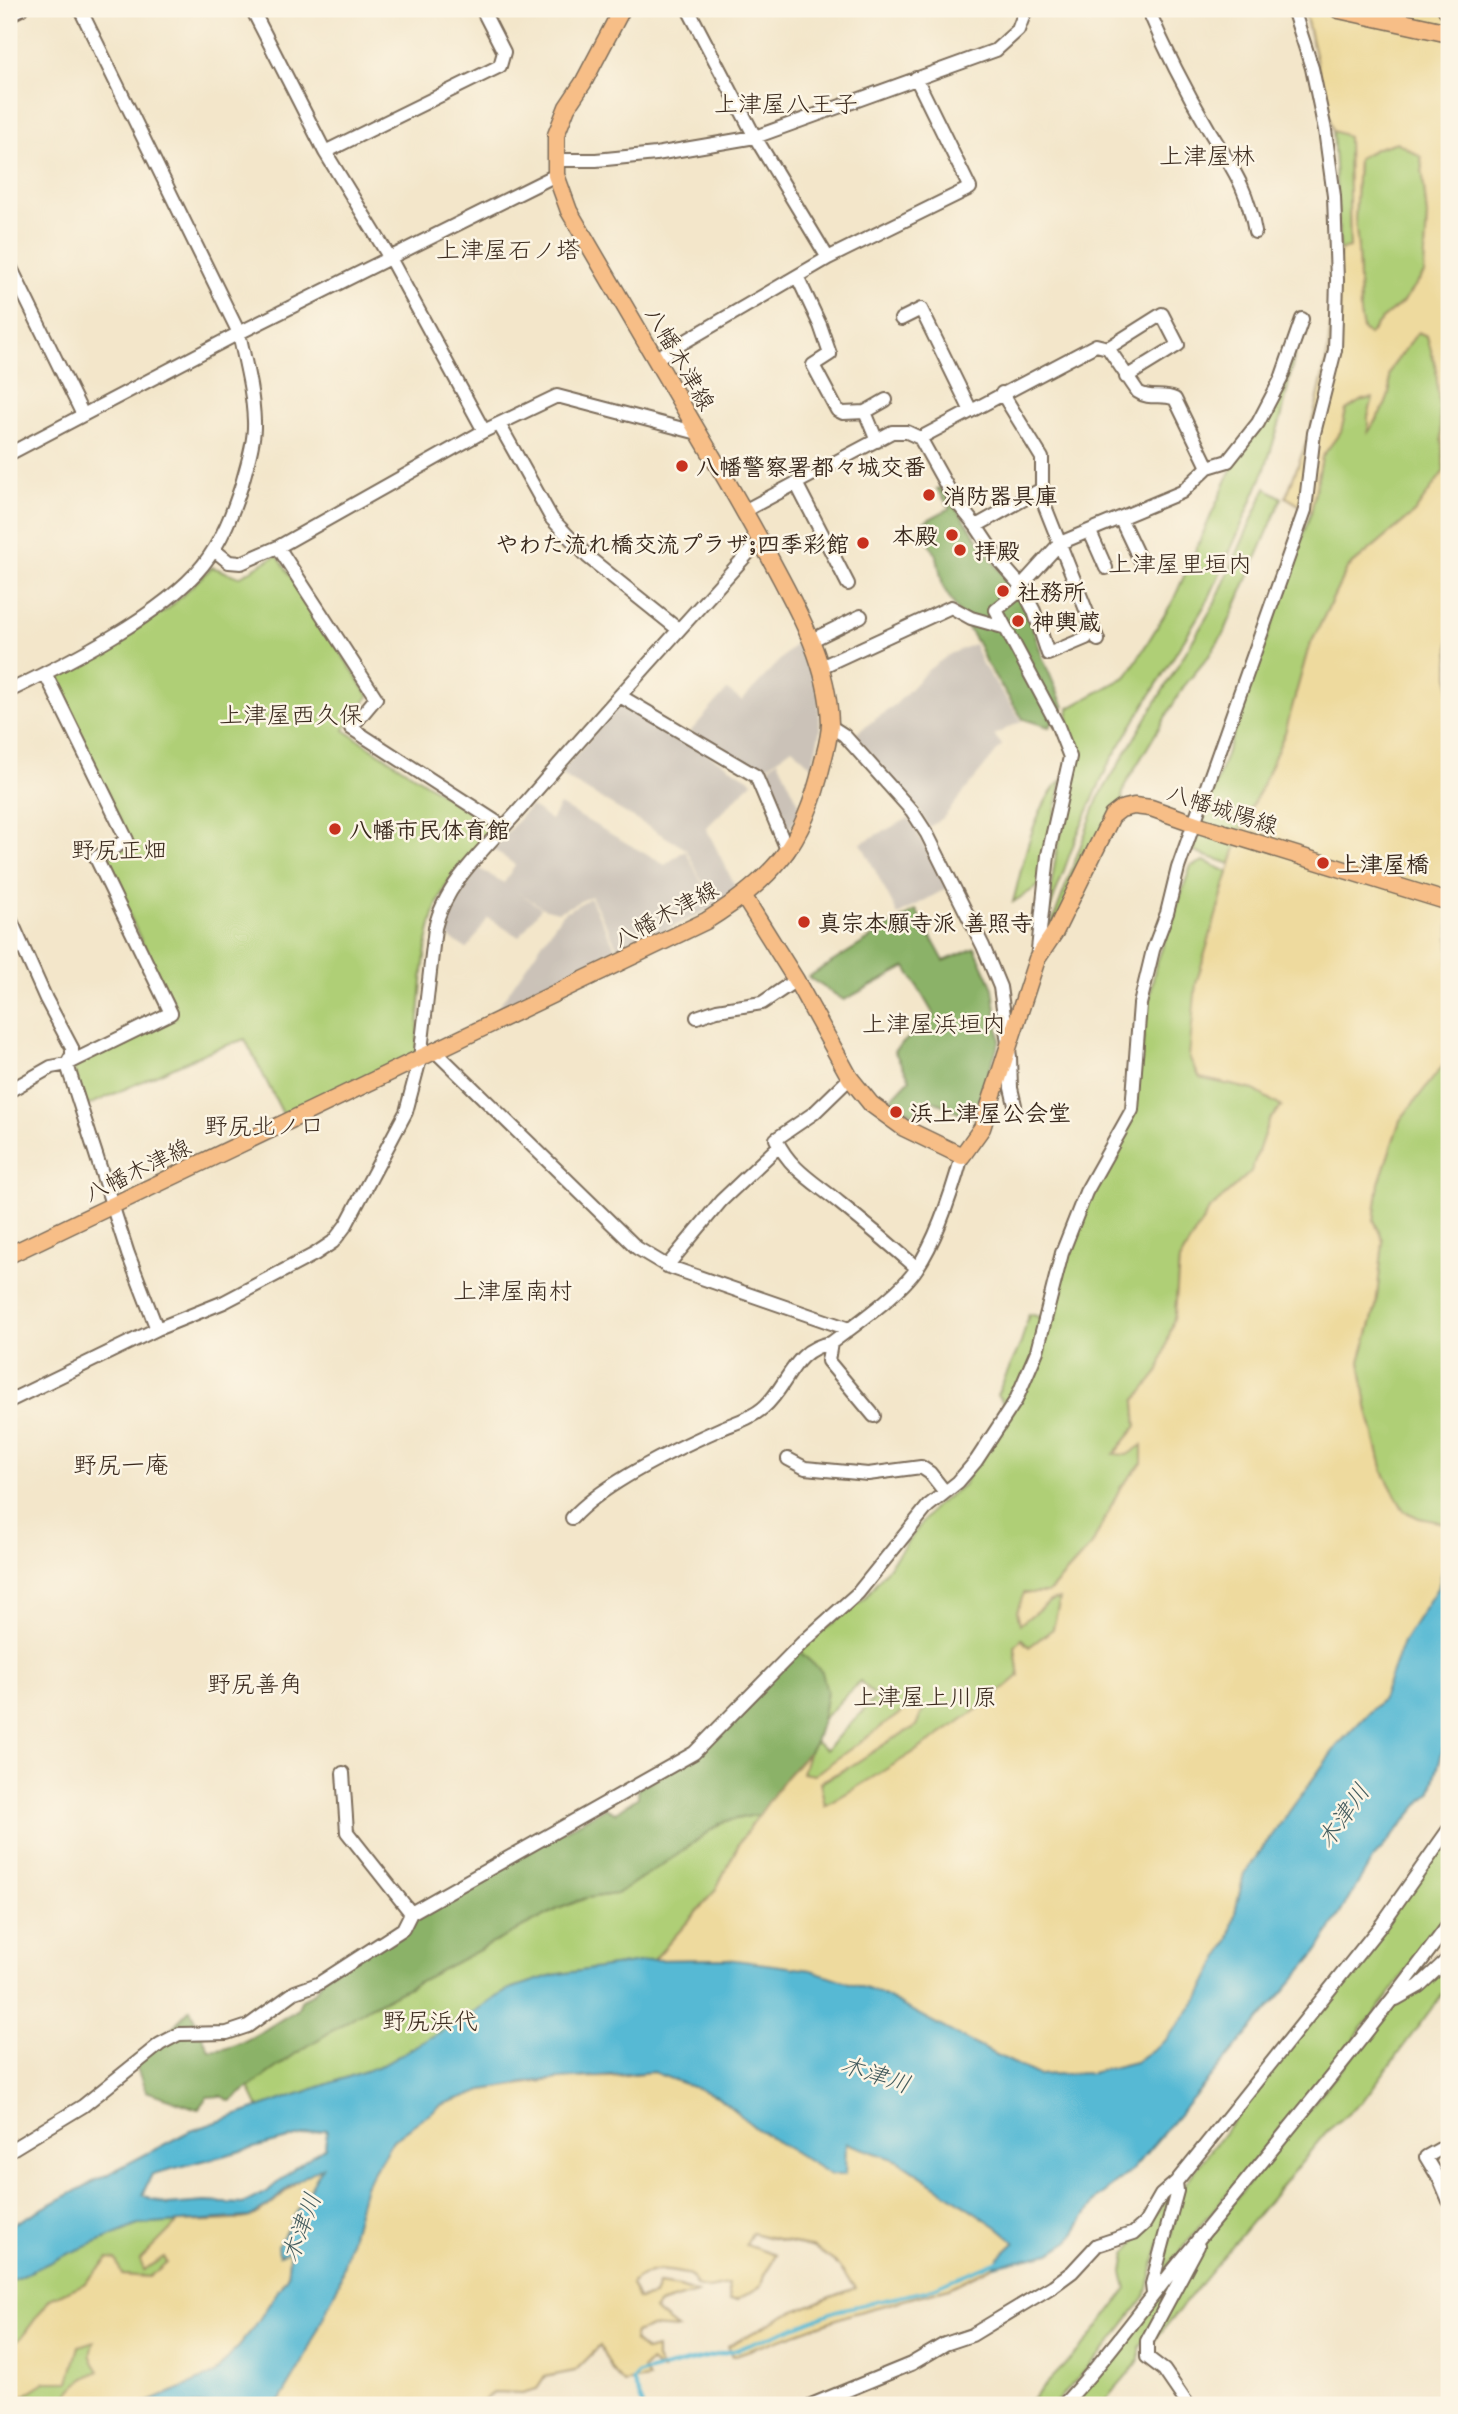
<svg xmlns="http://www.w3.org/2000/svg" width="1458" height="2414" viewBox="0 0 1458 2414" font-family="Mali,'Klee One',sans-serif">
  <rect width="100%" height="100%" fill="#fcf5e5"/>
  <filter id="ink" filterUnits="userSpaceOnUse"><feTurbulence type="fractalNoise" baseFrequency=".0143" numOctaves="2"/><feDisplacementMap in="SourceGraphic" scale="14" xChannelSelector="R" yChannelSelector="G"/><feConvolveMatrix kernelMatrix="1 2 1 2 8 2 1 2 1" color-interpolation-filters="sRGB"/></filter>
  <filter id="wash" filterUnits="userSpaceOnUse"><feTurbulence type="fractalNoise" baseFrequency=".00686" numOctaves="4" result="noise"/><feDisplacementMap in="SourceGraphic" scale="28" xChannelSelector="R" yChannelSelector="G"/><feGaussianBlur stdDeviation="1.57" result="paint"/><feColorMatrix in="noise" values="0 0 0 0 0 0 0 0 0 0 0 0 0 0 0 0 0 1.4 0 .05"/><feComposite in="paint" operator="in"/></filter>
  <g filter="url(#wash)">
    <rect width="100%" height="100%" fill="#f3e6ca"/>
    <path fill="#cbc2b8" d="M 802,636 L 806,637 L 818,688 L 820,730 L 812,767 L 792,748 L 759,773 L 690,732 L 727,690 L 742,701 Z
      M 974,644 L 982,664 L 1022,721 L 994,735 L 1002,745 L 943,818 L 929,827 L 913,801 L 854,735 L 897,703 L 928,670 L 950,654 Z
      M 622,702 L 753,781 L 706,828 L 738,892 L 715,907 L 686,849 L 559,774 Z
      M 778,760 L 801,808 L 785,837 L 759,775 Z
      M 560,805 L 665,865 L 685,850 L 714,907 L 620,952 L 591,896 L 558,912 L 543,908 L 515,890 L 541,908 L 519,937 L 488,918 L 467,949 L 443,934 L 446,915 L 453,897 L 478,868 L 504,883 L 515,865 L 493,849 L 530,806 L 551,820 Z
      M 909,818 L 947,888 L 898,915 L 861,843 Z
      M 590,898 L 618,953 L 492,1016 L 562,914 Z"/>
    <path fill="#afcf76" stroke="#757c4a" stroke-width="2" d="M 1333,131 L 1348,135 L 1350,249 L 1340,250 Z
      M 1397,142 L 1421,157 L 1427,216 L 1424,274 L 1403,302 L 1382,319 L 1369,335 L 1363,330 L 1360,314 L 1358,249 L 1355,219 L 1358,158 L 1377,148 Z
      M 1418,332 L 1427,336 L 1436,368 L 1444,471 L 1414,513 L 1347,569 L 1308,650 L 1285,733 L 1258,795 L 1245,817 L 1231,864 C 1219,859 1204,857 1193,851 L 1208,806 L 1311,512 L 1322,457 L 1341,431 L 1346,410 L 1362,400 L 1373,398 L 1368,417 L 1369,431 L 1385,405 L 1390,392 L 1389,375 L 1392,367 Z
      M 1295,353 L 1282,415 L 1265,469 L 1239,531 L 1208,600 L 1108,765 L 1075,840 L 1046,920 L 1057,849 L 1078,757 L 1067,731 L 1069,708 L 1127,676 L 1173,601 L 1233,466 L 1261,425 Z
      M 1266,488 L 1282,498 L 1225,631 L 1209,656 L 1184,686 L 1125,785 L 1122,797 L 1124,805 L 1046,939 L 1098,799 L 1214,605 Z
      M 277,555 L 369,696 L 344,730 L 495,828 C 480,847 459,865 446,886 C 421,928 421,1004 416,1054 L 284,1116 L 245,1039 L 207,1052 L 87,1106 L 72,1066 L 176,1017 L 104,860 L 131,844 L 54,677 L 168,609 L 212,567 L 239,577 Z
      M 1062,779 L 1040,885 L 1013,902 C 1024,861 1032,810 1062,779 Z
      M 1204,861 L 1228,872 L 1222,894 L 1201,1078 L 1254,1090 L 1282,1107 L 1269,1120 L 1251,1172 L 1209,1210 L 1179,1261 L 1175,1315 L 1159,1372 L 1135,1401 L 1137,1426 L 1115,1453 L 1142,1444 L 1142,1463 L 1120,1488 L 1092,1545 L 1020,1623 L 1050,1601 L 1060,1598 L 1053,1629 L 1029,1647 L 1022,1639 L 1015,1647 L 1019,1676 C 960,1727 892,1766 825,1807 L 820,1783 L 851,1766 L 892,1739 L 915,1727 L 925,1708 L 909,1707 L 814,1776 L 801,1773 L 808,1753 L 815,1742 L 826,1750 L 876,1697 L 860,1681 L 822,1720 L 827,1692 L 798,1650 L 865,1598 L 934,1507 L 963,1485 L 1007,1407 L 997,1395 L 1021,1343 L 1029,1314 L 1047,1319 L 1062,1269 L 1091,1197 L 1120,1147 L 1136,1102 L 1143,1039 L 1155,968 L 1191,866 Z
      M 1449,1058 L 1449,1524 L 1419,1518 L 1404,1511 L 1383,1472 L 1367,1407 L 1360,1361 L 1376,1306 L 1383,1241 L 1374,1220 L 1379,1183 L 1400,1120 Z
      M 755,1815 L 759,1816 L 741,1840 L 715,1891 L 654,1960 L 553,1975 L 510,1989 L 464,2018 L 383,2065 L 259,2108 L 249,2087 L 295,2054 L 370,2007 L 558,1909 L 586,1898 L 616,1894 L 677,1855 L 722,1822 Z
      M 1449,1839 L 1449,1913 L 1383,2003 L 1161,2274 L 1184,2185 Z
      M 1449,1962 L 1449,1985 L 1362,2102 L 1326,2132 L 1151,2344 L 1201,2241 L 1397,2001 Z
      M 1173,2191 L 1146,2295 L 1106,2348 L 1053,2405 L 1026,2405 L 1086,2343 L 1127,2289 L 1123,2272 L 1126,2254 Z
      M 178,2222 L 141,2260 L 165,2257 L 168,2263 L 149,2277 L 122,2275 L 108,2259 L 84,2284 L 50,2299 L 22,2337 L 9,2348 L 9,2282 L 63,2256 L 138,2225 Z
      M 1190,2255 L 1140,2347 L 1140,2360 L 1101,2405 L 1071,2405 Z
      M 95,2340 L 99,2371 L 68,2394 L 62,2405 L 9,2405 L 45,2381 L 71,2370 L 79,2346 Z"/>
    <path fill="#8bb267" stroke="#636e42" stroke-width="2" d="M 942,487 L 1027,610 L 1043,659 L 1064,707 L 1049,727 L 1023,719 L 986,663 L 979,646 L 943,587 L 937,557 L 922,530 L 924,522 L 950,508 L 937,489 Z
      M 916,910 L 944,961 L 975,948 L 993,988 L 1000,1040 L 972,1118 L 931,1100 L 913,1114 L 891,1099 L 910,1079 L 894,1051 L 934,1015 L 906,967 L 844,1000 L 808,977 Z
      M 798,1650 L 822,1672 L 827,1692 L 822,1720 L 815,1742 L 808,1753 L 787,1776 L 759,1816 L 755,1815 L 722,1822 L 677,1855 L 616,1894 L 586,1898 L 558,1909 L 370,2007 L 295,2054 L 230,2101 L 221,2096 L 207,2097 L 198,2109 L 146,2091 L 136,2066 L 190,2009 L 209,2050 C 234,2054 275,2022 297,2010 L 302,1999 L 314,1993 L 325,1976 L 409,1918 L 605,1808 L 615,1813 L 638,1797 L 638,1788 L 697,1756 Z"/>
    <path fill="#eeda9e" stroke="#94825e" stroke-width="2" fill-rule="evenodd" d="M 1304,9 L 1449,9 L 1449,1058 L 1400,1120 L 1379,1183 L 1374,1220 L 1383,1241 L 1376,1306 L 1360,1361 L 1367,1407 L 1383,1472 L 1404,1511 L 1419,1518 L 1449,1524 L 1449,1544 L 1440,1585 L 1403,1642 L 1382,1699 L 1337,1746 L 1244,1874 L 1229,1939 L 1199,1998 L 1166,2040 L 1135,2062 L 1091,2073 L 1038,2075 L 974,2044 L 727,1959 L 654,1960 L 715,1891 L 741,1840 L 787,1776 L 808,1753 L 802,1773 L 814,1775 L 909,1707 L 925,1707 L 915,1727 L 892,1739 L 851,1766 L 820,1782 L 825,1806 C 892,1766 960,1727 1019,1676 L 1015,1647 L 1021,1639 L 1029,1647 L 1053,1629 L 1060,1599 L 1050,1601 L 1020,1624 L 1017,1611 L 1024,1593 L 1048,1593 L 1092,1545 L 1120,1488 L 1142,1463 L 1142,1445 L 1127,1455 L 1114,1454 L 1137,1426 L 1135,1401 L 1159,1371 L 1175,1315 L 1179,1261 L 1209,1210 L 1251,1172 L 1269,1120 L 1282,1107 L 1254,1090 L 1200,1078 L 1189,1057 L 1196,984 L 1245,817 L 1258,795 L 1285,733 L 1308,650 L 1347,569 L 1414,513 L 1444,471 L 1436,368 L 1427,336 L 1418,332 L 1392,367 L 1389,375 L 1390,392 L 1385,405 L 1368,432 L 1368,417 L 1373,398 L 1362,400 L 1346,410 L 1341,431 L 1322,457 L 1311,512 L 1286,497 L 1310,433 L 1327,357 L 1340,250 L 1350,248 L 1348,136 L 1333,131 ZM 1397,142 L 1421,157 L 1427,216 L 1424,274 L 1403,302 L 1382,319 L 1369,335 L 1363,330 L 1360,314 L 1358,249 L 1355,219 L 1358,158 L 1377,148 Z
      M 653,2072 L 717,2096 L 757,2129 L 845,2142 L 899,2161 L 997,2227 L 1015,2242 L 998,2258 L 994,2266 L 949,2288 L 851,2314 L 733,2356 L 728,2346 L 787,2314 L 855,2288 L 835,2262 L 814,2248 L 752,2233 L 746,2245 L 776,2255 L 764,2275 L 761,2286 L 737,2300 L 730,2300 L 728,2285 L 709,2289 L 696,2286 L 690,2275 C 663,2269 652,2266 631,2284 L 638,2299 L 654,2296 L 658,2284 L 680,2287 L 697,2293 L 659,2304 L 654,2310 L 678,2329 L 651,2327 L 636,2333 L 634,2341 L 646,2351 L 656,2348 L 656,2359 L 663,2372 L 650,2362 L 643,2369 L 648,2379 L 624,2383 L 611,2368 L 600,2346 L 575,2371 L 545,2377 L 537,2389 L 522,2393 L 494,2392 L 477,2405 L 277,2405 L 302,2363 L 339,2283 L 365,2186 L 393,2140 L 441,2105 L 483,2090 L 565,2078 L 611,2077 Z
      M 323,2166 L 290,2249 L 287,2277 L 253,2329 L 215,2374 L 142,2405 L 62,2405 C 70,2387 81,2379 99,2371 C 89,2357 89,2355 94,2341 L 79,2346 L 69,2382 L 45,2382 L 9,2405 L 9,2348 L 22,2337 L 50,2299 L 84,2284 L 108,2259 L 116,2260 L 122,2275 L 149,2277 L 167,2262 L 164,2257 L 144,2270 L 140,2260 L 178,2222 C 196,2221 236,2222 250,2217 C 278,2206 294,2176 323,2166 Z"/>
    <path fill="#56b9d4" stroke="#487279" stroke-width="2" fill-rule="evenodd" d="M 1449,1544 L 1449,1728 L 1431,1791 L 1372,1860 L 1317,1952 L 1131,2171 L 1097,2198 L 1069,2241 L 1050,2253 L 994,2266 L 998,2258 L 1015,2242 L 997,2227 L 899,2161 L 846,2143 L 845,2175 L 831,2175 L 757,2129 L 717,2096 L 653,2072 L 535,2081 L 483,2090 L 441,2105 L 393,2140 L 365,2186 L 339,2283 L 302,2363 L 277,2405 L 142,2405 L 215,2374 L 253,2329 L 287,2277 L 290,2251 L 279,2255 L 278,2245 L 322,2167 L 292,2184 L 268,2206 L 249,2217 L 138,2225 L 63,2256 L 9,2282 L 9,2226 L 188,2132 L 383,2065 L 464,2018 L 510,1989 L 553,1975 L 654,1960 L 727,1959 L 811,1970 L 879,1993 L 974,2044 L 1038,2075 L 1091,2073 L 1135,2062 L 1166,2040 L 1199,1998 L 1229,1939 L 1244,1874 L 1337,1746 L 1382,1699 L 1403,1642 L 1439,1585 ZM 327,2129 L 325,2147 L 297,2166 L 268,2191 L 243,2204 L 205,2202 L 167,2205 L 142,2195 L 152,2174 Z"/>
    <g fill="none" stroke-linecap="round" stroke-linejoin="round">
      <path stroke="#56b9d4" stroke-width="3.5" d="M 643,2405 L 633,2382 L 638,2374 L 736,2350 L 838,2310 L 925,2291 L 999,2260"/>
    </g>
  </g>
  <g filter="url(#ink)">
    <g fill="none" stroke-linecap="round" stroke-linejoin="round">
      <g stroke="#7b6c5a" stroke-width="16">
        <path id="minor" d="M 252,9 L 325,152 L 390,258 L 484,431
          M 688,9 L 755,137 L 828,258
          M 1148,9 C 1165,50 1186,91 1209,130 C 1232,168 1247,186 1255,232
          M 9,15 L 21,9
          M 325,152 L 500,66 L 504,52 L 482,9
          M 555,160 L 596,160 L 656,154 L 755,137 L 996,50 L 1018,30 L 1026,9
          M 9,264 L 83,415
          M 798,278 L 820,325 L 830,354 L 813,365 L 837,410 L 843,413 L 865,412 L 877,441
          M 901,319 L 921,309 L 971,411
          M 1108,348 L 1162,314 L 1178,345 L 1126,377
          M 655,359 L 828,258 L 970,188 L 916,78
          M 1002,393 L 1042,458 L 1042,499 L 1098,640
          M 865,412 L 886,400
          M 499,424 L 552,519 L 588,557 L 679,630
          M 920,438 L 1096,345 L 1108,348 L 1138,392 C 1149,400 1163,393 1175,399 L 1208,467
          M 9,454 L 239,333 L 556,175
          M 797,485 L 848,584
          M 744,511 L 892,432 L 907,432 L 920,438 L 954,499 L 976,526 L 1000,562 L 1021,586 L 1034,611 L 1048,654 L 1086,638 L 1090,620
          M 1121,520 L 1139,558
          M 976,526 L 1042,489
          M 1090,532 L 1106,568
          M 278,547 L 376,698 L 351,728 L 504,827
          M 214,550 L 229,562 L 241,563 L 278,547 L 484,431 L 557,396 L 698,433
          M 812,640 L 861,616
          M 821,667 L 951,607 L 971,618 L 1003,627
          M 9,691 C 67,663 163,615 203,565 C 222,541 233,512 242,484 C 247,465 255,441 254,421 C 253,391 245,362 239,333 L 80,9
          M 620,696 L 756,776 L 788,852
          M 830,726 L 844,735 L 912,811 L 927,834 L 983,946 L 1000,987 L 1010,1057 L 1011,1088 L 1015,1105
          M 9,916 L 46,999 L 72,1048 L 72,1055 L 67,1064 L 70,1074 L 128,1254 L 157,1329
          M 1037,959 L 1048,855 L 1070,757 L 1057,724 L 996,610 L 1016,594 L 1021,586 L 1060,543 L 1182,492 L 1208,467 L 1228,461 L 1258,423 L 1281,379 L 1302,319
          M 697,1017 L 717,1010 L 762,1003 L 796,980
          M 436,1052 L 637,1248 L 667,1266 L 849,1329
          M 850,1078 L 814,1113 L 776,1139 C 790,1170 816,1183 841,1204 C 867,1225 892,1246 917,1268
          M 9,1091 L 51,1067 L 67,1064 L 171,1013 L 96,858 L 127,840 L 45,673
          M 667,1266 L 721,1201 L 779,1146
          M 831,1343 L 828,1361 L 874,1416
          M 9,1401 L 157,1329 L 224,1302 L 315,1254 L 333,1242 L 346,1225 L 406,1112 L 420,1059 L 435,928 C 445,882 490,844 521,808 C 599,717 680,629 760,540
          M 788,1459 L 805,1468 L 868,1474 L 921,1467 L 930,1473 L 945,1492
          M 572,1518 C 604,1483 675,1449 720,1429 C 734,1423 750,1419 763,1408 C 789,1386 792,1349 831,1343 C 856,1324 901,1293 917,1268 C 938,1237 952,1192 962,1156
          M 343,1773 L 347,1832 L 411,1913
          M 1396,1999 L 1419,1986 L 1449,1958
          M 1449,2144 L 1426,2157 L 1441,2182 L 1449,2201
          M 9,2151 L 83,2106 L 160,2044 L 179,2034 L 227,2033 L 248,2026 L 295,1992 L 318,1984 L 403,1929 L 411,1913 L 694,1753 L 802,1643 L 858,1593 L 928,1506 L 958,1482 L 976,1461 L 1016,1400 L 1037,1351 L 1062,1253 L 1086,1192 L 1132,1110 L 1140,1004 L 1153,950 L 1167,913 L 1178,868 L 1305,510 L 1314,433 L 1335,350 L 1337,280 L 1334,196 L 1325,130 L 1312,68 L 1293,9
          M 1153,2294 L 1152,2284 L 1177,2191 L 1176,2182
          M 811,2405 L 911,2364 L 945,2344 L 972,2335 L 1053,2286 L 1072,2272 L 1097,2245 L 1134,2233 L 1145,2223 L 1161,2195 L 1176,2182 L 1382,1924 L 1449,1829
          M 1063,2405 C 1107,2359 1143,2306 1184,2257 C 1274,2147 1365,2038 1449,1924
          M 1188,2405 L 1164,2370 L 1147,2357 L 1147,2341 L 1198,2246"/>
      </g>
      <g stroke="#7b6c5a" stroke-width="19">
        <path id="major" d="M 744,897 L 796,980 L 850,1078 L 871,1104 L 904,1128 L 962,1156 L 982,1128 L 1037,959 L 1055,932 L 1112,816 L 1121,809 L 1134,806 L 1151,808 L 1199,825 L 1449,902
          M 9,1255 L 706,921 C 774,878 804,844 822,765 C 825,752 830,737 830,723 C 828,663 799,612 771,560 C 751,523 730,486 708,449 C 662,370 615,290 569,211 L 556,175 L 556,135 L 567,107 L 583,83 L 622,9"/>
      </g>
      <g stroke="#7b6c5a" stroke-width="21">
        <path id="highway" d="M 1339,9 L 1449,33
          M 1447,9 L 1449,9"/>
      </g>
      <use href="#minor" stroke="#fff" stroke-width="12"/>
      <use href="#major" stroke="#f7be87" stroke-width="16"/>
      <use href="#highway" stroke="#f7be87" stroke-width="18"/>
    </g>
  </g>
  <g fill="#c8321e" stroke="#fcf5e5" stroke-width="2.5">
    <circle cx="682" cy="466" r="7"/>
    <circle cx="929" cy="495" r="7"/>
    <circle cx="952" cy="535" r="7"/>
    <circle cx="863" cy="543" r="7"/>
    <circle cx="960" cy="550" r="7"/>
    <circle cx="1003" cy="591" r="7"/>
    <circle cx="1018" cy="621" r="7"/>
    <circle cx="335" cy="829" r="7"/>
    <circle cx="1323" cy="863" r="7"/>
    <circle cx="804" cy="922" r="7"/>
    <circle cx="896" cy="1112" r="7"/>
  </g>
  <g text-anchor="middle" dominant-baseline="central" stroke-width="5" stroke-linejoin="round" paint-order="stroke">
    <g font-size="23" fill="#3b2a1e" stroke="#fcf5e5">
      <text transform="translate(681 358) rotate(60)">八幡木津線</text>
      <text transform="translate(1223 808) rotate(18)">八幡城陽線</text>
      <text transform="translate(665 913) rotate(-28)">八幡木津線</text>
      <text transform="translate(137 1169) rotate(-26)">八幡木津線</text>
    </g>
    <g font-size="23" font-weight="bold" fill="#3b2a1e" stroke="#fcf5e5" text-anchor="start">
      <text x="696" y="466">八幡警察署都々城交番</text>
      <text x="943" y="495">消防器具庫</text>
      <text x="938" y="535" text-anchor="end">本殿</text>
      <text x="849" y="543" text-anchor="end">やわた流れ橋交流プラザ;四季彩館</text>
      <text x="974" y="550">拝殿</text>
      <text x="1017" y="591">社務所</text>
      <text x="1032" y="621">神輿蔵</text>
      <text x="349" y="829">八幡市民体育館</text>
      <text x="1337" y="863">上津屋橋</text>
      <text x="818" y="922">真宗本願寺派 善照寺</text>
      <text x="910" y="1112">浜上津屋公会堂</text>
    </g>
    <g font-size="24" fill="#3b2a1e" stroke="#fcf5e5">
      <text x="786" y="102">上津屋八王子</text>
      <text x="1207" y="154">上津屋林</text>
      <text x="508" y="248">上津屋石ノ塔</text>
      <text x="1180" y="562">上津屋里垣内</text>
      <text x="291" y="713">上津屋西久保</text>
      <text x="119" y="848">野尻正畑</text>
      <text x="934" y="1022">上津屋浜垣内</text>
      <text x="264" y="1124">野尻北ノ口</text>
      <text x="513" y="1289">上津屋南村</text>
      <text x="121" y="1463">野尻一庵</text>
      <text x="255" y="1682">野尻善角</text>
      <text x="925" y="1695">上津屋上川原</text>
      <text x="430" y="2019">野尻浜代</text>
    </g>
    <g font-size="24" font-style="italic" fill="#445c5e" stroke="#fcf5e5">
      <text transform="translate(1342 1815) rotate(-55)">木津川</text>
      <text transform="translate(876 2073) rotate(18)">木津川</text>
      <text transform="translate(300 2227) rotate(-70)">木津川</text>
    </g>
  </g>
  <rect width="1458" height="2414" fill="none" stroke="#fcf5e5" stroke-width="35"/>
</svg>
